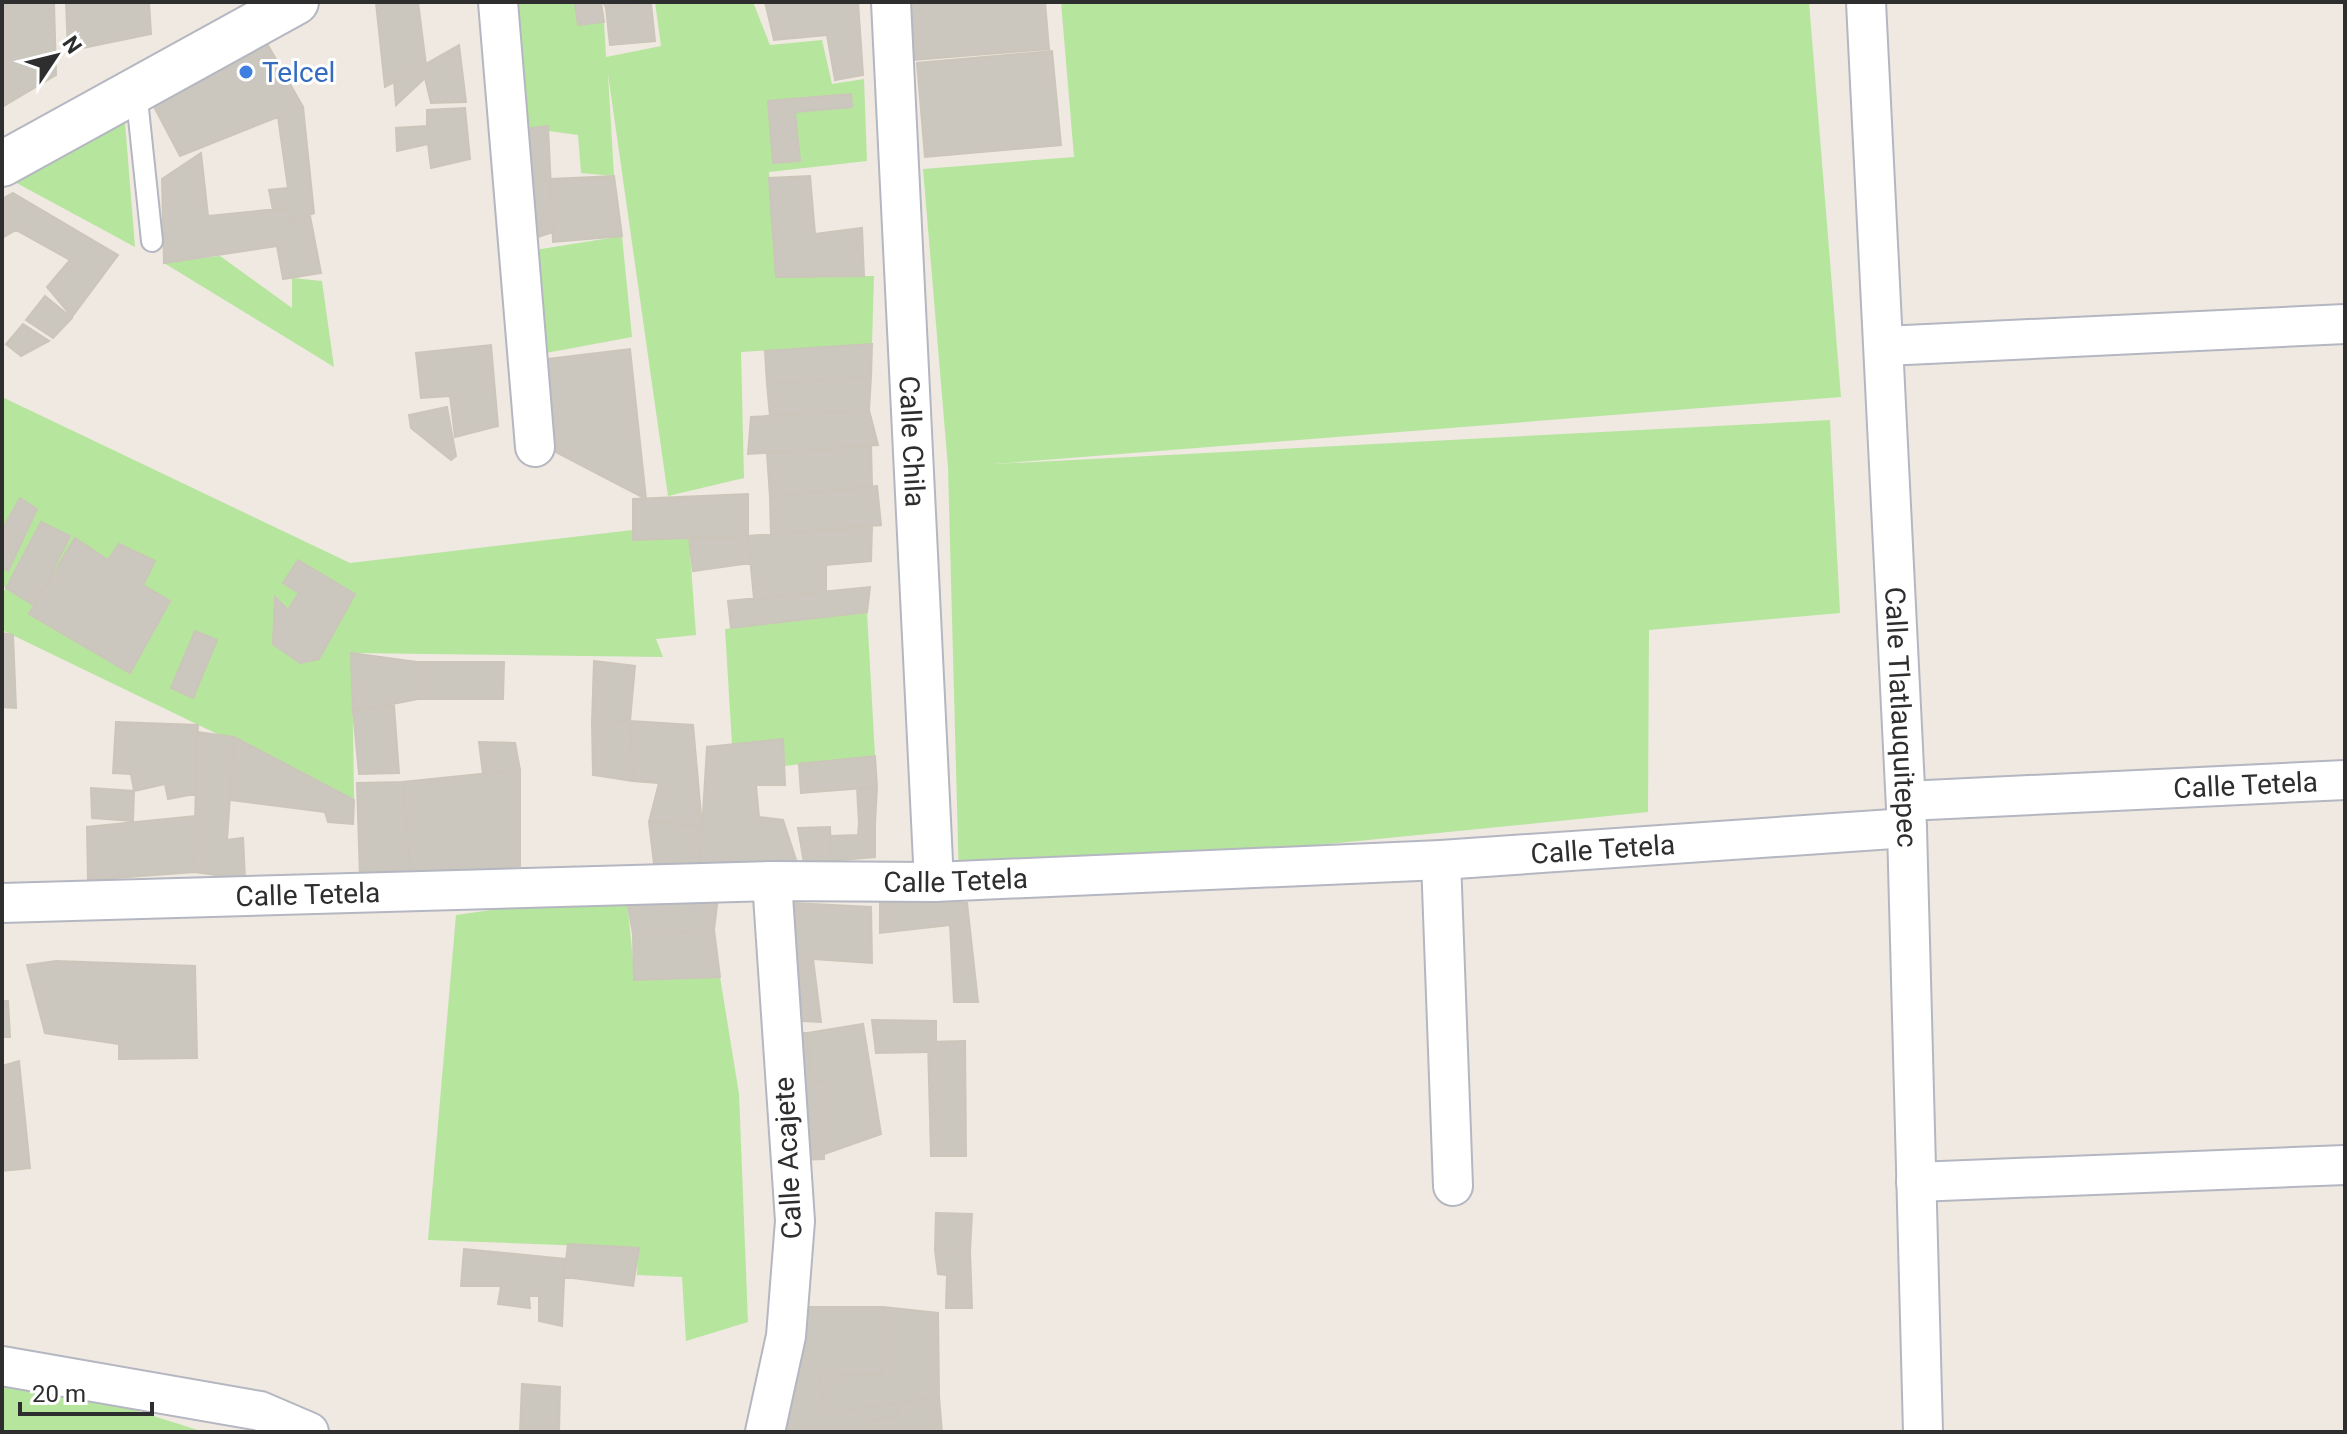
<svg xmlns="http://www.w3.org/2000/svg" width="2347" height="1434" viewBox="0 0 2347 1434" font-family="Roboto,sans-serif">
  <rect width="100%" height="100%" fill="#efe9e1"/>
  <path fill="#b6e59e" d="M 499,2 L 575,2 L 604,22 L 606,57 L 661,46 L 655,2 L 753,2 L 770,45 L 822,40 L 832,84 L 864,79 L 867,161 L 769,172 L 776,277 L 874,276 L 872,344 L 741,352 L 744,478 L 668,496 L 608,74 L 614,176 L 581,173 L 578,135 L 512,126 Z
    M 1061,2 L 1809,2 L 1841,397 L 995,464 L 1830,420 L 1840,613 L 1649,630 L 1648,812 L 959,881 L 948,467 L 923,169 L 1074,157 Z
    M 125,122 L 135,247 L 11,180 Z
    M 622,236 L 632,337 L 535,355 L 529,251 Z
    M 220,256 L 292,308 L 292,278 L 322,281 L 334,367 L 164,263 Z
    M 2,397 L 350,563 L 633,530 L 633,540 L 689,538 L 696,635 L 656,639 L 663,657 L 352,653 L 354,800 L 2,630 L 2,593 L 6,588 L 2,585 Z
    M 867,612 L 875,756 L 784,766 L 732,744 L 725,629 Z
    M 576,898 L 627,901 L 635,979 L 720,977 L 739,1094 L 748,1322 L 686,1341 L 682,1277 L 637,1275 L 638,1248 L 428,1240 L 456,915 Z
    M 2,1368 L 204,1432 L 2,1432 Z"/>
  <path fill="#cbc7bf" stroke="#cbc5ba" stroke-width="2" d="M 66,2 L 149,2 L 151,34 L 68,51 Z
    M 418,2 L 426,65 L 385,87 L 376,3 Z
    M 575,2 L 601,2 L 604,22 L 578,25 Z
    M 603,2 L 643,2 L 606,8 Z
    M 765,2 L 858,2 L 863,75 L 835,80 L 827,35 L 774,40 Z
    M 908,2 L 1045,2 L 1049,49 L 914,60 Z
    M 54,3 L 56,75 L 2,107 L 2,4 Z
    M 651,3 L 655,41 L 610,45 L 606,8 Z
    M 265,40 L 303,107 L 180,156 L 152,103 Z
    M 459,45 L 466,102 L 431,103 L 425,78 L 396,105 L 394,82 Z
    M 1052,51 L 1061,145 L 925,157 L 917,63 Z
    M 851,94 L 852,107 L 795,112 L 800,161 L 773,163 L 768,101 Z
    M 303,107 L 314,213 L 290,223 L 287,208 L 273,210 L 269,190 L 288,188 L 278,117 Z
    M 465,108 L 470,159 L 431,168 L 428,144 L 397,151 L 396,128 L 427,126 L 427,110 Z
    M 548,126 L 553,232 L 535,238 L 509,131 Z
    M 201,153 L 208,216 L 287,208 L 290,223 L 310,216 L 321,273 L 283,279 L 277,246 L 164,263 L 162,179 Z
    M 614,176 L 622,236 L 553,242 L 551,179 Z
    M 810,176 L 815,234 L 862,228 L 864,276 L 776,277 L 769,178 Z
    M 13,193 L 118,255 L 72,317 L 47,287 L 70,260 L 16,230 L 2,238 L 2,199 Z
    M 45,296 L 72,318 L 53,338 L 26,320 Z
    M 23,324 L 49,341 L 21,356 L 6,344 Z
    M 872,344 L 871,377 L 767,384 L 765,351 Z
    M 491,345 L 498,426 L 455,437 L 450,396 L 421,398 L 416,353 Z
    M 630,349 L 646,499 L 544,446 L 540,360 Z
    M 871,377 L 869,410 L 770,416 L 767,384 Z
    M 447,407 L 456,456 L 451,460 L 411,428 L 409,415 Z
    M 869,410 L 878,445 L 748,454 L 751,417 Z
    M 871,446 L 872,486 L 770,497 L 767,453 Z
    M 877,486 L 881,525 L 771,534 L 770,497 Z
    M 748,494 L 748,536 L 633,540 L 633,499 Z
    M 20,498 L 37,509 L 8,571 L 2,567 L 2,530 Z
    M 41,522 L 70,536 L 35,606 L 6,588 Z
    M 872,527 L 871,561 L 826,565 L 826,591 L 754,599 L 748,536 Z
    M 748,536 L 751,563 L 693,571 L 689,538 Z
    M 75,538 L 108,560 L 119,544 L 155,561 L 143,585 L 170,601 L 130,673 L 29,614 Z
    M 298,560 L 355,594 L 319,659 L 300,663 L 273,644 L 275,597 L 288,610 L 299,593 L 283,583 Z
    M 870,587 L 867,612 L 731,628 L 728,601 Z
    M 195,631 L 217,640 L 193,698 L 171,688 Z
    M 2,633 L 13,635 L 16,708 L 2,707 Z
    M 351,653 L 418,662 L 418,699 L 353,712 Z
    M 594,661 L 635,666 L 630,721 L 592,723 Z
    M 418,662 L 504,662 L 503,699 L 418,699 Z
    M 394,706 L 399,773 L 359,774 L 353,710 Z
    M 630,721 L 633,781 L 593,775 L 592,723 Z
    M 630,721 L 693,725 L 702,826 L 649,822 L 659,783 L 633,781 Z
    M 116,722 L 198,725 L 195,794 L 168,799 L 165,784 L 134,791 L 131,774 L 113,773 Z
    M 197,732 L 234,737 L 227,840 L 243,838 L 245,879 L 194,872 Z
    M 234,737 L 354,800 L 353,824 L 328,822 L 325,812 L 230,800 Z
    M 783,739 L 785,785 L 756,785 L 759,817 L 783,820 L 799,869 L 700,863 L 707,747 Z
    M 479,742 L 515,743 L 520,770 L 483,774 Z
    M 875,756 L 877,787 L 801,793 L 799,764 Z
    M 520,770 L 520,866 L 411,877 L 403,782 Z
    M 403,782 L 411,877 L 360,878 L 357,783 Z
    M 877,787 L 875,824 L 859,823 L 857,788 Z
    M 91,788 L 134,791 L 133,821 L 92,818 Z
    M 195,816 L 194,872 L 88,880 L 87,827 Z
    M 649,822 L 702,826 L 700,863 L 654,864 Z
    M 859,823 L 875,824 L 875,857 L 831,861 L 831,836 L 858,835 Z
    M 830,827 L 831,861 L 804,863 L 798,828 Z
    M 718,897 L 714,930 L 633,934 L 627,901 Z
    M 772,902 L 871,907 L 872,963 L 813,959 L 821,1022 L 781,1020 Z
    M 880,903 L 967,903 L 978,1002 L 954,1002 L 950,925 L 880,933 Z
    M 714,930 L 720,977 L 634,980 L 633,934 Z
    M 56,961 L 195,966 L 197,1058 L 119,1059 L 119,1044 L 45,1033 L 27,965 Z
    M 2,1001 L 8,1001 L 10,1037 L 2,1037 Z
    M 872,1020 L 936,1021 L 936,1042 L 928,1042 L 929,1052 L 876,1053 Z
    M 863,1024 L 881,1134 L 824,1154 L 824,1081 L 811,1080 L 807,1033 Z
    M 782,1033 L 807,1033 L 811,1080 L 824,1081 L 824,1159 L 797,1160 Z
    M 965,1041 L 966,1156 L 931,1156 L 928,1042 Z
    M 19,1061 L 30,1168 L 2,1171 L 2,1066 Z
    M 936,1213 L 972,1214 L 970,1251 L 935,1250 Z
    M 568,1244 L 639,1248 L 633,1286 L 564,1277 Z
    M 464,1249 L 565,1259 L 562,1326 L 539,1321 L 539,1296 L 529,1296 L 530,1308 L 498,1304 L 501,1286 L 461,1286 Z
    M 935,1250 L 970,1251 L 972,1308 L 946,1308 L 947,1275 L 938,1274 Z
    M 788,1307 L 883,1307 L 882,1375 L 820,1376 L 825,1413 L 895,1403 L 899,1415 L 865,1422 L 864,1432 L 769,1432 Z
    M 883,1307 L 938,1313 L 939,1397 L 825,1413 L 820,1376 L 882,1375 Z
    M 522,1384 L 560,1387 L 559,1432 L 520,1432 Z
    M 939,1397 L 942,1432 L 864,1432 L 865,1422 L 899,1415 L 895,1403 Z"/>
  <g fill="none" stroke-linecap="round" stroke-linejoin="round">
    <g stroke="#b4b7c1" stroke-width="24">
      <path id="lane" d="M 136,90 L 152,241"/>
    </g>
    <g stroke="#b4b7c1" stroke-width="42">
      <g id="street">
        <path d="M 498,2 L 535,447"/>
        <path id="s1" d="M 891,2 L 934,882"/>
        <path id="s2" d="M 1866,2 L 1907,828 L 1923,1432"/>
        <path d="M 1885,346 L 2345,324"/>
        <path id="s3" d="M 1906,801 L 2345,780"/>
        <path d="M 1441,860 L 1453,1186"/>
        <path id="s4" d="M 2,903 L 772,881 L 934,882 L 1441,860 L 1907,828"/>
        <path d="M 1916,1182 L 2345,1165"/>
        <path d="M 2,1366 L 260,1411 L 309,1432"/>
        <path d="M 765,1432 L 786,1336 L 795,1221 L 772,881"/>
      </g>
    </g>
    <g stroke="#b4b7c1" stroke-width="48">
      <path id="secondary" d="M 2,164 L 296,2"/>
    </g>
    <use href="#lane" stroke="#fff" stroke-width="20"/>
    <use href="#street" stroke="#fff" stroke-width="38"/>
    <use href="#secondary" stroke="#fff" stroke-width="44"/>
  </g>
  <circle fill="#3f7fe0" stroke="#fff" stroke-width="3" cx="246" cy="72" r="8"/>
  <g text-anchor="middle" dominant-baseline="central" stroke-width="6" stroke-linejoin="round" paint-order="stroke">
    <g font-size="28" fill="#366cbe" stroke="#fff" text-anchor="start">
      <text x="262" y="72">Telcel</text>
    </g>
    <g font-size="28" fill="#2e2e2e" stroke="#fff">
      <text stroke="none"><textPath href="#s1" startOffset="440">Calle Chila</textPath></text>
      <text stroke="none"><textPath href="#s2" startOffset="716">Calle Tlatlauquitepec</textPath></text>
      <text stroke="none"><textPath href="#s3" startOffset="340">Calle Tetela</textPath></text>
      <text stroke="none"><textPath href="#s4" startOffset="1602">Calle Tetela</textPath></text>
      <text stroke="none"><textPath href="#s4" startOffset="954">Calle Tetela</textPath></text>
      <text stroke="none"><textPath href="#s4" startOffset="306">Calle Tetela</textPath></text>
      <text transform="translate(788 1158) rotate(-93)">Calle Acajete</text>
    </g>
  </g>
  <rect width="2347" height="1434" fill="none" stroke="#2e2e2e" stroke-width="8"/>
  <g transform="translate(56 56) rotate(55)" stroke="#ffffff" stroke-width="6" paint-order="stroke">
  <path d="M0-6L14 30L0 20L-14 30Z" fill="#2e2e2e"/>
  <text y="-12" font-size="22" font-weight="bold" text-anchor="middle" fill="#2e2e2e">N</text>
  </g>
  <path d="M20 1402v12h132v-12" fill="none" stroke="#2e2e2e" stroke-width="4"/>
  <text x="32" y="1402" font-size="24" fill="#2e2e2e" stroke="#ffffff" stroke-width="6" paint-order="stroke">20 m</text>
</svg>
